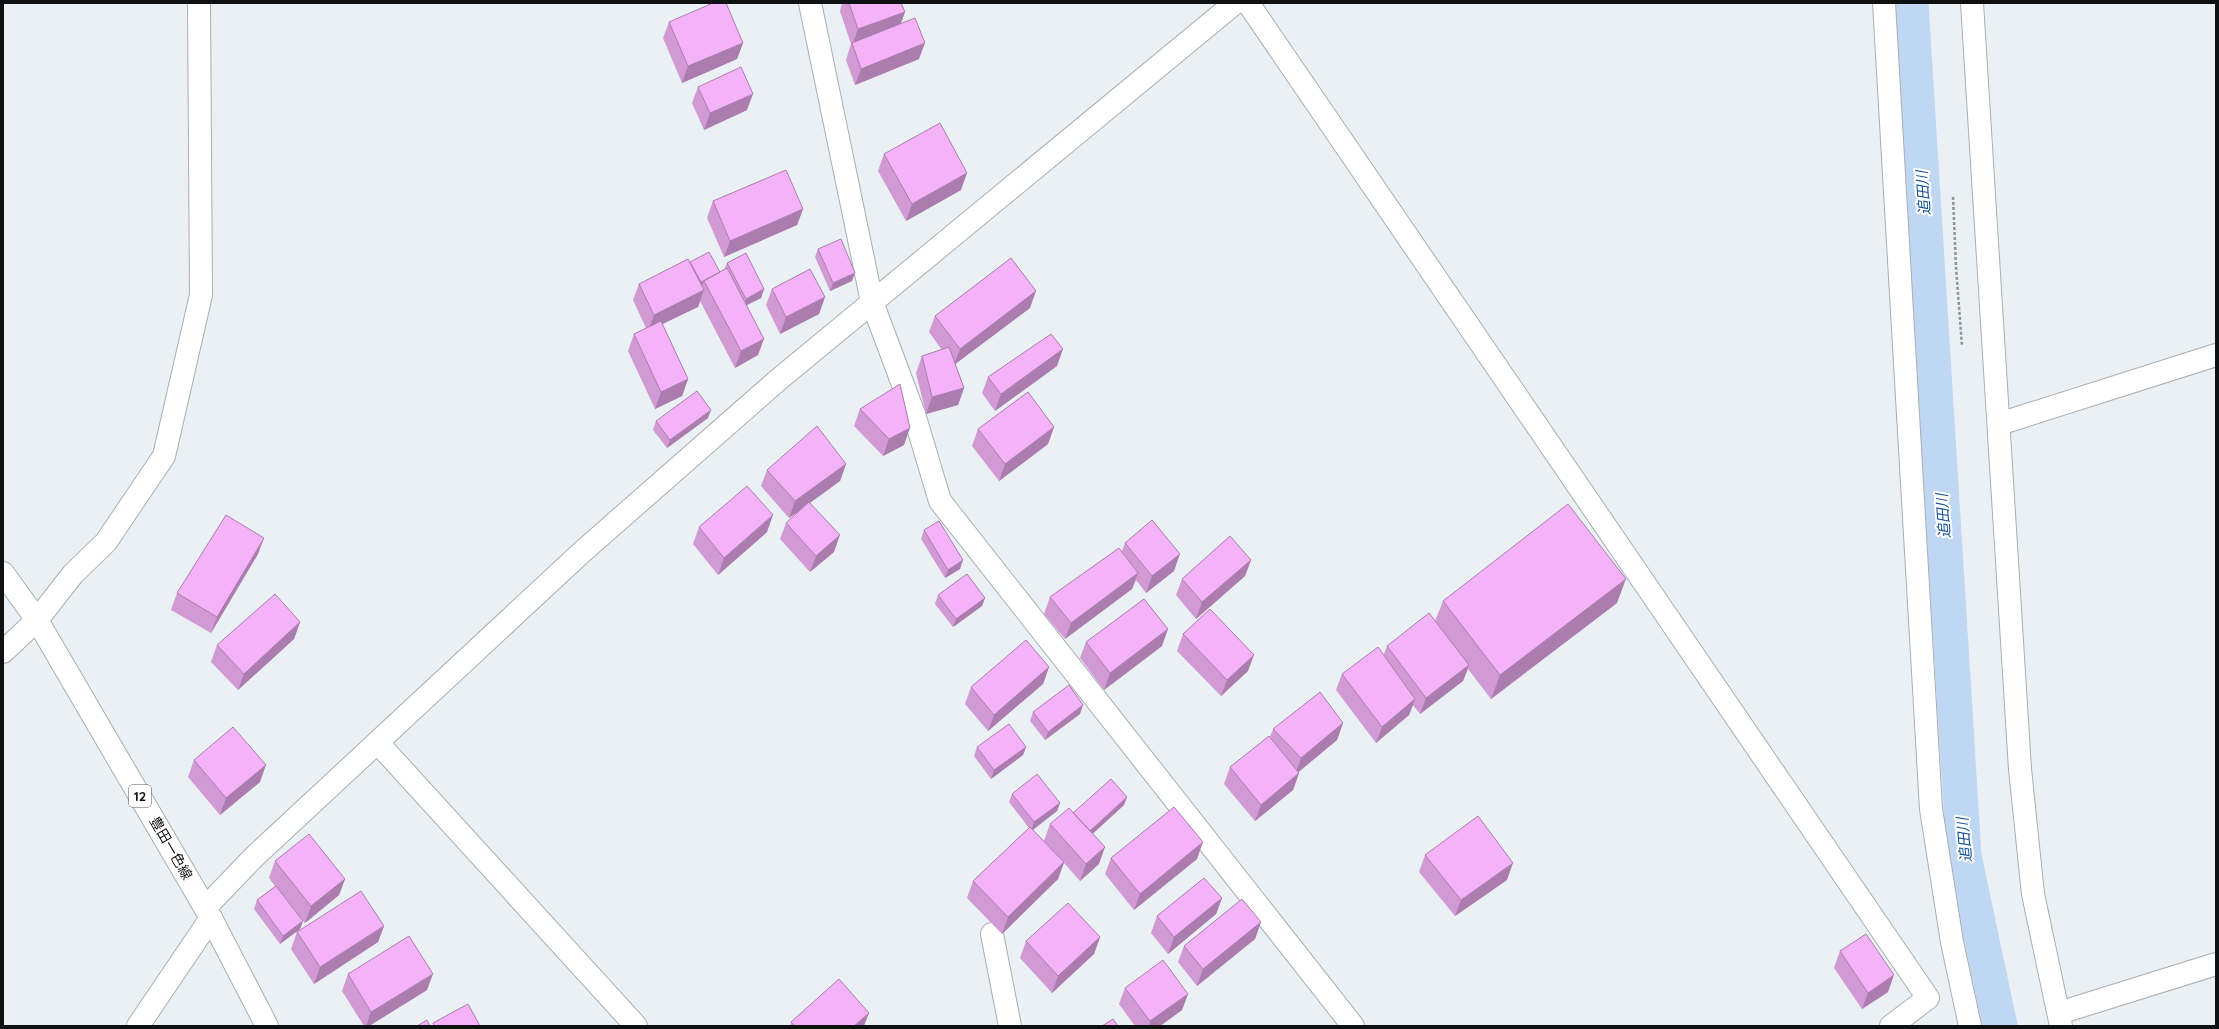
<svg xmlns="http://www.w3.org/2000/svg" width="2219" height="1029" viewBox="0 0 2219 1029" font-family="Quicksand,'Noto Sans JP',sans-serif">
  <rect width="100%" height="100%" fill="#eaf0f4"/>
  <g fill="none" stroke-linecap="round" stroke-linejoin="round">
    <path stroke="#c0d7f4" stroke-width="35" d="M 1911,3 L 1964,856 L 2000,1026"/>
    <g stroke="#a9aeb2" stroke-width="24">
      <path id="minor" d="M 810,3 L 872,302 L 914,414 L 940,501 L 1353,1026
        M 1248,3 L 1928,998 L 1891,1026
        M 1884,3 L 1931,809 L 1952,942 L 1970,1026
        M 1972,3 L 2020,769 L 2033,894 L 2061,1026
        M 1999,424 L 2216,355
        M 3,652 L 37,620 L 73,574 L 106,542 L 164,456 L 201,295 L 199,3
        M 378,743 L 636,1026
        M 205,908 L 254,857 L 582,552 L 778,380 L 1235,3
        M 992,934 L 1010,1026
        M 2059,1013 L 2216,964
        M 138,1026 L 211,918"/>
    </g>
    <g stroke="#a9aeb2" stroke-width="24">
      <path id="major" d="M 3,573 L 37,620 L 211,918 L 267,1026"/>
    </g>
    <path stroke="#909497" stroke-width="2.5" stroke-dasharray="3 2" stroke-linecap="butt" d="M 1953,197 L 1956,267 L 1962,346"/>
    <use href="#minor" stroke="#fff" stroke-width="22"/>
    <use href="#major" stroke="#fff" stroke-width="22"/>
  </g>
  <path fill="#d29ad5" d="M 842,3 L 901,3 L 905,12 L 900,24 L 919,59 L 855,85 L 846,60 L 851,44 L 840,11 Z
    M 669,22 L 743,43 L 737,59 L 682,83 L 663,38 Z
    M 698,87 L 747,110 L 704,130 L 692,103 Z
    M 884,154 L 961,190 L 906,221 L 878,171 Z
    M 713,201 L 803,209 L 797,225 L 724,257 L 707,218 Z
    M 818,249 L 852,281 L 830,291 L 815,257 Z
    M 690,263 L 720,272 L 724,270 L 727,263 L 764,289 L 761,298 L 747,305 L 758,355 L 735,368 L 700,301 L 698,307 L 662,324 L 688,379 L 682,396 L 655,409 L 628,351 L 634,334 L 646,328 L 633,300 L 639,284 Z
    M 772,289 L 825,297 L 819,314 L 780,334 L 766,305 Z
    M 1030,308 L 955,364 L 964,388 L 958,405 L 926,414 L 916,373 L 922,356 L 942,350 L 929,332 L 935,316 Z
    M 1057,366 L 995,411 L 982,393 L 988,377 Z
    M 860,409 L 904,445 L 883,456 L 854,426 Z
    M 708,418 L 667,448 L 653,430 L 656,421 Z
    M 1054,427 L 1048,444 L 999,481 L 972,446 L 978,429 Z
    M 846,464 L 840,481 L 810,503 L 834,552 L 810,572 L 780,539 L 786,523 L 802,509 L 789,518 L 761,486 L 767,470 Z
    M 699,527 L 767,532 L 718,575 L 693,544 Z
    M 924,530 L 960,569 L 945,578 L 921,539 Z
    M 1125,543 L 1174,571 L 1146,593 L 1136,580 L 1132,589 L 1065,639 L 1044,614 L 1050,597 L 1122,551 Z
    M 258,554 L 211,633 L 171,610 L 177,593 Z
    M 1251,560 L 1245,576 L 1196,619 L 1176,595 L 1182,579 Z
    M 938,595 L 985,598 L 982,606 L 953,627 L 935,604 Z
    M 1443,601 L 1617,603 L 1491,699 L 1468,669 L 1463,681 L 1420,714 L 1413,705 L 1409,715 L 1376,743 L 1336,690 L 1342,674 L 1384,654 L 1387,646 L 1435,621 Z
    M 300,622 L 294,639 L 238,690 L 211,662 L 217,645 Z
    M 1183,634 L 1248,671 L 1221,696 L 1177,651 Z
    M 1086,642 L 1162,646 L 1104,690 L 1080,658 Z
    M 1049,667 L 1043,684 L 988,731 L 965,704 L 971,687 Z
    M 1033,712 L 1080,714 L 1045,740 L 1030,721 Z
    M 1343,723 L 1337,740 L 1298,772 L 1299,773 L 1293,790 L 1255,821 L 1224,784 L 1230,767 L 1270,737 L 1273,729 Z
    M 977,747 L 1026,747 L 1023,755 L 991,779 L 974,756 Z
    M 194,760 L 260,782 L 220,815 L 188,777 Z
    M 1012,794 L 1060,803 L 1057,811 L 1033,830 L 1044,841 L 1050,824 L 1073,813 L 1127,797 L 1124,805 L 1092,834 L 1099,864 L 1080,881 L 1064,863 L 1058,879 L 1002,934 L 967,898 L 973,881 L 1029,828 L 1009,802 Z
    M 1425,855 L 1507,880 L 1455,916 L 1419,872 Z
    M 1111,858 L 1197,859 L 1134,910 L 1105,874 Z
    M 275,861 L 345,879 L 339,895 L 305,923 L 291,906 L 303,921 L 300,929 L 280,944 L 254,909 L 257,900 L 275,886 L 269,878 Z
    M 1222,898 L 1216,914 L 1168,954 L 1151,933 L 1157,916 Z
    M 1261,922 L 1255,939 L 1197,986 L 1178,962 L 1184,946 Z
    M 384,926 L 378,942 L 314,984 L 291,949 L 297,932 Z
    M 1100,937 L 1094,954 L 1052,993 L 1020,958 L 1026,941 Z
    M 1840,951 L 1888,992 L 1862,1009 L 1834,968 Z
    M 348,974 L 427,990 L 369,1026 L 364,1026 L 342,991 Z
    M 1125,988 L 1188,994 L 1182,1010 L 1160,1026 L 1135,1026 L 1119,1004 Z
    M 791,1022 L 864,1026 L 790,1026 Z"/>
  <path fill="#ab7dae" d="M 905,12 L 899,29 L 852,46 L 858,29 Z
    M 743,43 L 737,59 L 682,83 L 688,66 Z
    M 925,43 L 919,59 L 855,85 L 861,69 Z
    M 753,94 L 747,110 L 704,130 L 710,113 Z
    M 967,173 L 961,190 L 906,221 L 912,204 Z
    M 803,209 L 797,225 L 724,257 L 730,241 Z
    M 855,273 L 852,281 L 830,291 L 833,283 Z
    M 704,281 L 701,289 L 698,291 L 701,282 Z
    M 764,289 L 761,298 L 743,307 L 746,299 Z
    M 704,290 L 698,307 L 648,331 L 654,315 Z
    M 1036,291 L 1030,308 L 954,365 L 960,349 Z
    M 825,297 L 819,314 L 780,334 L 786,317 Z
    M 764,339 L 758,355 L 735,368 L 741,351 Z
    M 1063,349 L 1057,366 L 995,411 L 1001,394 Z
    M 688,379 L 682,396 L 655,409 L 661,392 Z
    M 964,388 L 958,405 L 926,414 L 932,397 Z
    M 711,410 L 708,418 L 667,448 L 670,440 Z
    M 1054,427 L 1048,444 L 999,481 L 1005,464 Z
    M 910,428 L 904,445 L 883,456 L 889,439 Z
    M 846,464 L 840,481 L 789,518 L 795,501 Z
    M 773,515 L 767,532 L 718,575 L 724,558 Z
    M 840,535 L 834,552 L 810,572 L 816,556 Z
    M 264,538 L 258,554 L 211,633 L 217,617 Z
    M 1180,554 L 1174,571 L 1146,593 L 1152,576 Z
    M 963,560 L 960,569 L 945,578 L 948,570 Z
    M 1251,560 L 1245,576 L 1196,619 L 1202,602 Z
    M 1138,573 L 1132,589 L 1065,639 L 1071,623 Z
    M 1626,579 L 1617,603 L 1491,699 L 1500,675 Z
    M 985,598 L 982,606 L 953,627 L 956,619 Z
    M 300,622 L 294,639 L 238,690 L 244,674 Z
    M 1168,629 L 1162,646 L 1104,690 L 1110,673 Z
    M 1254,655 L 1248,671 L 1221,696 L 1227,680 Z
    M 1469,665 L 1463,681 L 1420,714 L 1426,698 Z
    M 1049,667 L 1043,684 L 988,731 L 994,715 Z
    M 1415,699 L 1409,715 L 1376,743 L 1382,727 Z
    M 1083,705 L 1080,714 L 1045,740 L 1048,732 Z
    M 1343,723 L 1337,740 L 1295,775 L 1301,758 Z
    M 1026,747 L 1023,755 L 991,779 L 994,770 Z
    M 266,765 L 260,782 L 220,815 L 226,798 Z
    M 1299,773 L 1293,790 L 1255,821 L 1261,805 Z
    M 1127,797 L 1124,805 L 1086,840 L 1089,832 Z
    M 1060,803 L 1057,811 L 1031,831 L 1034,822 Z
    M 1203,842 L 1197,859 L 1134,910 L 1140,894 Z
    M 1105,847 L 1099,864 L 1080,881 L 1086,864 Z
    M 1064,862 L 1058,879 L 1002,934 L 1008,917 Z
    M 1513,863 L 1507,880 L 1455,916 L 1461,900 Z
    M 345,879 L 339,895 L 305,923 L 311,906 Z
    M 1222,898 L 1216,914 L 1168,954 L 1174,937 Z
    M 303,921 L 300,929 L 280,944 L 283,936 Z
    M 1261,922 L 1255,939 L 1197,986 L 1203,969 Z
    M 384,926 L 378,942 L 314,984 L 320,967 Z
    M 1100,937 L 1094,954 L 1052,993 L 1058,976 Z
    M 433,974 L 427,990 L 369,1026 L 366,1026 L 371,1012 Z
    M 1894,975 L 1888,992 L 1862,1009 L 1868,993 Z
    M 1188,994 L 1182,1010 L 1160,1026 L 1149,1026 L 1150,1021 Z
    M 869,1013 L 864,1026 L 854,1026 Z"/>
  <path fill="#f4b3f8" stroke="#ab7dae" d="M 713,3 L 726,3 L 743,43 L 688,66 L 669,22 Z
    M 849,3 L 901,3 L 905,12 L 858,29 Z
    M 915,18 L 925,43 L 861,69 L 852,43 Z
    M 741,67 L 753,94 L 710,113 L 698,87 Z
    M 940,123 L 967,173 L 912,204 L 884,154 Z
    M 786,170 L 803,209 L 730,241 L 713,201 Z
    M 841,239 L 855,273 L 833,283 L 818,249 Z
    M 709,252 L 720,272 L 701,282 L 690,262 Z
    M 746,253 L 764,289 L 746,299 L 727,263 Z
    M 1011,258 L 1036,291 L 960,349 L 935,316 Z
    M 688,259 L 704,290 L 654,315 L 639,284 Z
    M 727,268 L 764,339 L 741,351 L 704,281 Z
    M 810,269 L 825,297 L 786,317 L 772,289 Z
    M 661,321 L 688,379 L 661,392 L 634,334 Z
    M 1051,334 L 1063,349 L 1001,394 L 988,377 Z
    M 949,347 L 964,388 L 932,397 L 922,356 Z
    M 900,384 L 910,428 L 889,439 L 860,409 Z
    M 697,391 L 711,410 L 670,440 L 656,421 Z
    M 1028,392 L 1054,427 L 1005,464 L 978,429 Z
    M 817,426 L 846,464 L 795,501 L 767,470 Z
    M 747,486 L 773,515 L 724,558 L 699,527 Z
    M 809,502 L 840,535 L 816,556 L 786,523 Z
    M 1568,504 L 1626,579 L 1500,675 L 1443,601 Z
    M 226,515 L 264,538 L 217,617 L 177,593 Z
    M 1152,520 L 1180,554 L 1152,576 L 1125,543 Z
    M 939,521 L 963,560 L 948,570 L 924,530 Z
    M 1230,536 L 1251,560 L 1202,602 L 1182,579 Z
    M 1119,548 L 1138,573 L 1071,623 L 1050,597 Z
    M 967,574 L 985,598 L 956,619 L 938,595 Z
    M 275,594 L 300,622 L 244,674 L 217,645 Z
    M 1144,599 L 1168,629 L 1110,673 L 1086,642 Z
    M 1210,609 L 1254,655 L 1227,680 L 1183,634 Z
    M 1429,613 L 1469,665 L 1426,698 L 1387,646 Z
    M 1026,640 L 1049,667 L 994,715 L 971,687 Z
    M 1378,647 L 1415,699 L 1382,727 L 1342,674 Z
    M 1069,685 L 1083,705 L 1048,732 L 1033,712 Z
    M 1320,692 L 1343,723 L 1301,758 L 1273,729 Z
    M 1009,724 L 1026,747 L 994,770 L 977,747 Z
    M 233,727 L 266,765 L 226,798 L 194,760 Z
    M 1269,736 L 1299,773 L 1261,805 L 1230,767 Z
    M 1037,774 L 1060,803 L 1034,822 L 1012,794 Z
    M 1111,779 L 1127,797 L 1090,831 L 1073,813 Z
    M 1174,807 L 1203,842 L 1140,894 L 1111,858 Z
    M 1069,808 L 1105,847 L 1086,864 L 1050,824 Z
    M 1478,816 L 1513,863 L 1461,900 L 1425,855 Z
    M 1030,827 L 1064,862 L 1008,917 L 973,881 Z
    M 309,834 L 345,879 L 311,906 L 275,861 Z
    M 1204,878 L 1222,898 L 1174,937 L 1157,916 Z
    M 276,886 L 303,921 L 283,936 L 257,900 Z
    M 361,891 L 384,926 L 320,967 L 297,932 Z
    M 1242,899 L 1261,922 L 1203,969 L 1184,946 Z
    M 1068,903 L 1100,937 L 1058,976 L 1026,941 Z
    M 1866,934 L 1894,975 L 1868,993 L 1840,951 Z
    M 409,936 L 433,974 L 371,1012 L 348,974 Z
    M 1163,960 L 1188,994 L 1150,1021 L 1125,988 Z
    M 839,979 L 869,1013 L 854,1026 L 795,1026 L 791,1022 Z
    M 468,1004 L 480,1026 L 434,1026 L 433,1023 Z
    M 1113,1019 L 1118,1026 L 1102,1026 Z
    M 427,1020 L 430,1026 L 417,1026 Z"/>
  <g text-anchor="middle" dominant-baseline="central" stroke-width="4" stroke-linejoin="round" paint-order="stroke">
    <rect fill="#fff" stroke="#565858" stroke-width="1" x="129" y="785" width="22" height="22" rx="3"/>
    <g font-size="13" font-weight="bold" fill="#0e1011">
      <text x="140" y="796">12</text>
    </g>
    <g font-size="14" fill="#0e1011" stroke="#fff">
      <text transform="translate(171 848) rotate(60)">豊田一色線</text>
    </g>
    <g font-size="15" font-style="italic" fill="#185493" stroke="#fff">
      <text transform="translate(1923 193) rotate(-94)">追田川</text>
      <text transform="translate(1943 516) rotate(-94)">追田川</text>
      <text transform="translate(1964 840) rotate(-95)">追田川</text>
    </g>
  </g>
  <rect width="2219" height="1029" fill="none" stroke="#0e1011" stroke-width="8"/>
</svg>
